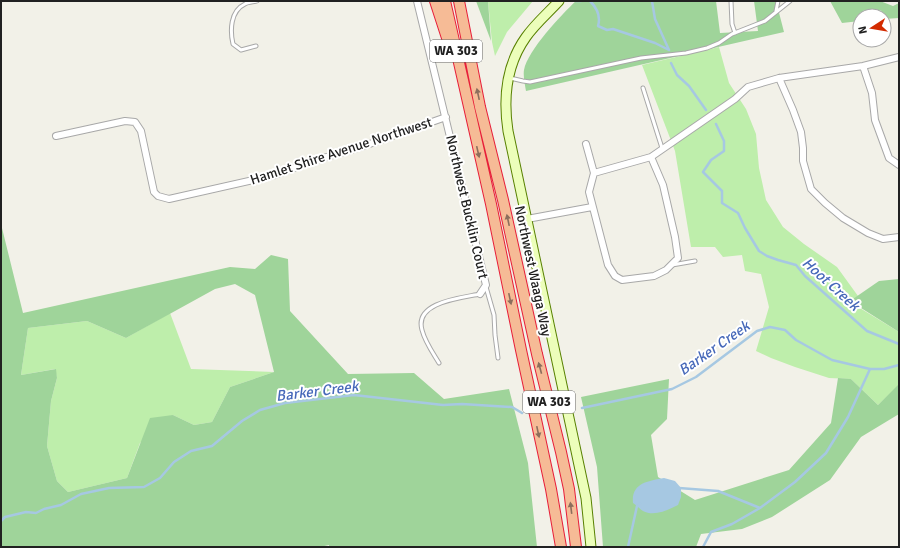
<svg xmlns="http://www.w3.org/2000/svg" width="900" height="548" viewBox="0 0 900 548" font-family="Signika,sans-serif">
  <rect width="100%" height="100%" fill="#f2f1e8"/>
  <path fill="#beeeab" d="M 488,1 L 533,1 L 507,32 L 495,56 L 492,42 Z
    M 719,47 L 729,83 L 746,109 L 756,134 L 759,168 L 766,200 L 783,227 L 804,244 L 837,267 L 858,296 L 850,302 L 899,332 L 899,385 L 878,405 L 851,379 L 829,378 L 795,367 L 771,358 L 756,351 L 769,307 L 761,274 L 745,271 L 742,255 L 723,257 L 715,247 L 691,247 L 675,151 L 642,65 Z
    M 170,313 L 191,369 L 274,372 L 230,387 L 212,422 L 194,425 L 173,415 L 140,443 L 127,478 L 68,492 L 57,481 L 47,446 L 51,401 L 57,378 L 55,369 L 21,375 L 28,328 L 87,321 L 126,338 Z"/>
  <path fill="#9fd49a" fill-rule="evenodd" d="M 476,1 L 488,1 L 491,41 Z
    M 576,1 L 716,1 L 720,33 L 758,31 L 754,1 L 776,1 L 784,32 L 526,91 C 525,85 523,76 524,70 C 528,50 561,15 576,1 Z
    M 830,1 L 880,1 L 893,6 L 899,3 L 899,18 L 884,19 L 884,16 L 860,16 L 860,21 L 842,23 Z
    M 1,224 L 23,313 L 230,267 L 255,269 L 271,255 L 288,259 L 290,311 L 348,374 L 414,373 L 444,399 L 509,389 L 528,463 L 537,547 L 329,547 L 329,545 L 320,547 L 1,547 ZM 235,284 L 255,295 L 274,372 L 230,387 L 212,422 L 194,425 L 173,415 L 150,418 L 127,478 L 68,492 L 57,481 L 47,446 L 51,401 L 57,378 L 56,369 L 21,375 L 28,328 L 87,321 L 126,338 L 215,289 Z
    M 899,279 L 899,332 L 850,301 L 879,281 Z
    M 838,378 L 851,379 L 878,405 L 899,384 L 899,414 L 861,437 L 830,480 L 772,517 L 742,529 L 701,534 L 696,547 L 603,547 L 597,467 L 581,397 L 669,379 L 667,419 L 651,435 L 658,477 L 695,500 L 789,470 L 831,423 Z"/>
  <path fill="#a6c8e2" d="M 664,478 L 675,481 L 681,488 L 681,497 L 678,505 C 668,510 654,517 643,511 C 640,509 636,505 633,503 C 631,483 648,481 664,478 Z"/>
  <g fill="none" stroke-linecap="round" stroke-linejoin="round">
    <path stroke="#a6c8e2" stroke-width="2.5" d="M 576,1 L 581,1
      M 590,1 C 597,8 601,16 598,26 L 607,30 L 613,29 L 655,43 L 669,50
      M 652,1 L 655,19 L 669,50
      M 671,63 L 677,75 L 689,86 L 706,110
      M 716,124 L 724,141 L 724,151 L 711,160 L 703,172 L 722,191 L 722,203 L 738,213 L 745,228 L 759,251 L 767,256 L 778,260 L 796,265 L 805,276 L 867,331 L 899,344
      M 582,408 L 672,389 L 696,377 L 757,331 L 770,327 L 785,330 L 796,340 L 832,360 L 870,369 L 884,369 L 899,365
      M 679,488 L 718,491 L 760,508
      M 1,521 L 5,517 L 26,512 L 36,513 L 44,509 L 61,505 L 81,494 L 109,488 L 144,487 L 160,478 L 174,462 L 191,451 L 212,446 L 242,421 L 260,410 L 285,403 L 354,395 L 443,405 L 462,404 L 512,407 L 522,413
      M 628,547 L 637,506 L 640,504
      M 703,547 L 711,532 L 732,524 L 760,508 L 795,482 L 826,453 L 848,417 L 870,369"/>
    <g stroke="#a8a8a8" stroke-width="5">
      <path id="service" d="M 731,1 L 732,24 L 735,33
        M 776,11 L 778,1
        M 256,46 L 241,50 L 233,44 C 230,31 230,11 245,4 C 248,2 254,2 257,1
        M 510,78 L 523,81 L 530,82 L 641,58 L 686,53 L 707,48 L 719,43 L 732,34 L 765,21 L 790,1
        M 643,88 L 662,148
        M 672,265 L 695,261
        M 486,287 L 494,315 L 495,335 L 498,358
        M 439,363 C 433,353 425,342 422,330 C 414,302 461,298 480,294"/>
    </g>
    <g stroke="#a8a8a8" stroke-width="8">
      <path id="minor" d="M 417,1 L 486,285 L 480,294
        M 863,66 L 872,93 L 875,120 L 889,158 L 899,165
        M 779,78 L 793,110 L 801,132 L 803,148 L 803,161 L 811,189 L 825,203 L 843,218 L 868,233 L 883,239 L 899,237
        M 56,136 L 125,121 L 135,122 L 141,131 L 154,192 L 158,196 L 169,199 L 275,175 L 313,161 L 361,147 L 446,117
        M 586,144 L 594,173
        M 651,157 L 663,185 L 675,237 L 678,258 L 666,270 L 654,276 L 622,280 L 615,276 L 608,265 L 589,192 L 594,173 L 651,157 L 735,99 L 748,87 L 779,78 L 863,66 L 899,57
        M 527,219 L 592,207"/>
    </g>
    <g stroke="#588100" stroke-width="11">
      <path id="secondary" d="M 559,1 C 548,13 535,24 526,37 C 506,65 503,98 508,131 L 586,498 L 591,547"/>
    </g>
    <g stroke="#e71e39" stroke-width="12">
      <path id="trunk" d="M 435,1 L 447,38
        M 445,1 L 491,204 L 521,350 L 551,489 L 561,547
        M 459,1 L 480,107 L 503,200 L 537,354 L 561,452 L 569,489 L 576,547"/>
    </g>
    <use href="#service" stroke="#fff" stroke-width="3"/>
    <use href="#minor" stroke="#fff" stroke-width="6"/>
    <use href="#secondary" stroke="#ecfeba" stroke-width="9"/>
    <use href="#trunk" stroke="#f6bb96" stroke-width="10"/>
  </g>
  <defs><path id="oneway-solid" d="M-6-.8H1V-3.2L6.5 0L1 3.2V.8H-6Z"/></defs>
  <g fill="#8c6e5c">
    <use href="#oneway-solid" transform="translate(478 94) rotate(-102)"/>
    <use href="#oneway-solid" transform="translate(478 152) rotate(77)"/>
    <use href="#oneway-solid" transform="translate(508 220) rotate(-102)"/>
    <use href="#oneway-solid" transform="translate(510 299) rotate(78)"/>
    <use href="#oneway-solid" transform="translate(540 368) rotate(-105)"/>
    <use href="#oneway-solid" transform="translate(538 432) rotate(78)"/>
    <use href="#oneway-solid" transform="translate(571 508) rotate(-97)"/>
  </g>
  <g text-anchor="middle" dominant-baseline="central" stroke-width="4" stroke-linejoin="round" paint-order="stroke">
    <g fill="#fff" stroke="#646464" stroke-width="1">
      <rect x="430" y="40" width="52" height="22" rx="3"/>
      <rect x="523" y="391" width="52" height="22" rx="3"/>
    </g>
    <g font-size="13" font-weight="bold" fill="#212121">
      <text x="456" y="51">WA 303</text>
      <text x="549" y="402">WA 303</text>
    </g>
    <g font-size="14" fill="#212121" stroke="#fff">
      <text transform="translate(341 151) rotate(-18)">Hamlet Shire Avenue Northwest</text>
      <text transform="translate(467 207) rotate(77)">Northwest Bucklin Court</text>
      <text transform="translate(533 271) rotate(78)">Northwest Waaga Way</text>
    </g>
    <g font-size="15" font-style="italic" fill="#4668b9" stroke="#fff">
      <text transform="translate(831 284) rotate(42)">Hoot Creek</text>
      <text transform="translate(714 348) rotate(-35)">Barker Creek</text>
      <text transform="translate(317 391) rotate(-7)">Barker Creek</text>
    </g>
  </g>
  <rect width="900" height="548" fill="none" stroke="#212121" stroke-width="4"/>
  <g transform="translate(872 28) rotate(258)"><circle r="19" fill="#ffffff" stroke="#a6a6a6"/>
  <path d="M0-3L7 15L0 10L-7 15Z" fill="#d32b00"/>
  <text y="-6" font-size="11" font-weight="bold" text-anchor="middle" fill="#212121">N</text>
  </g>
</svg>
